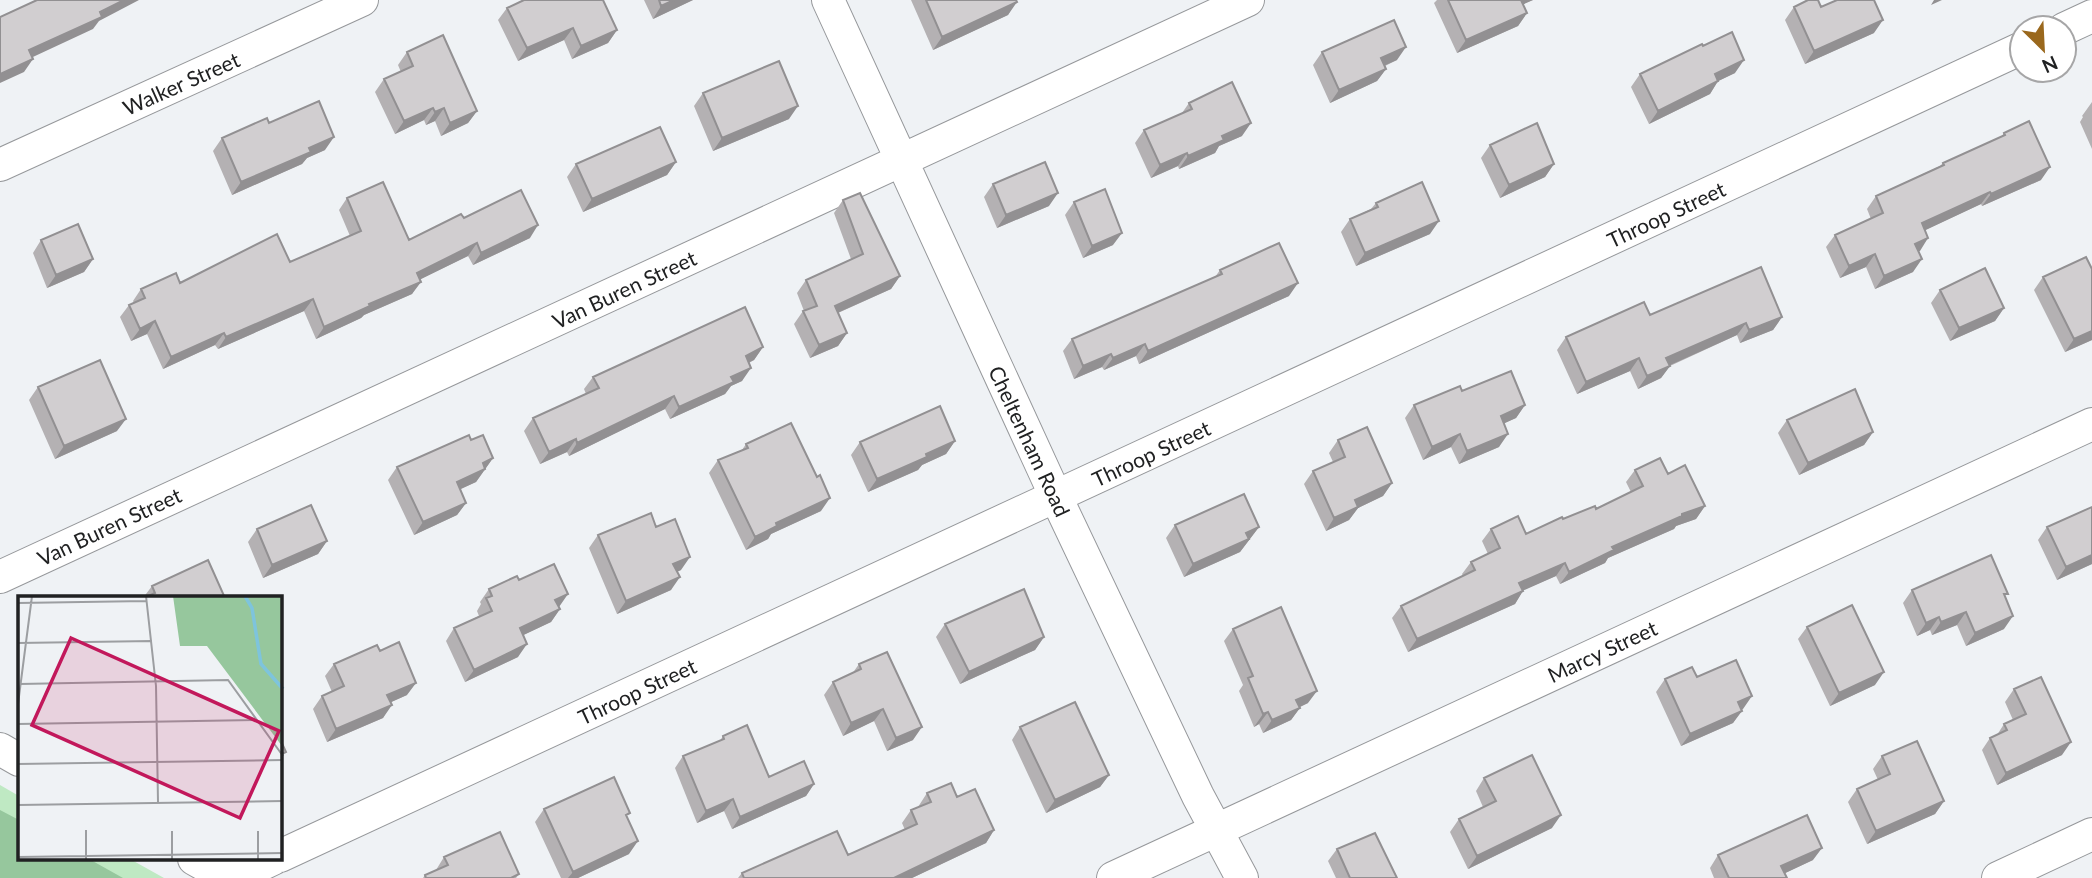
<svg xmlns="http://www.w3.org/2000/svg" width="2092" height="878" viewBox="0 0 2092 878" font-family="Lato,sans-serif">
  <rect width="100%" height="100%" fill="#eff2f5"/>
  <path fill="#bfe9c3" d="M 0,785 L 19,796 L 19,859 L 130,859 L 164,878 L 0,878 Z"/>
  <path fill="#96c79d" d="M 0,810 L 19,820 L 19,859 L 89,859 L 123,878 L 0,878 Z"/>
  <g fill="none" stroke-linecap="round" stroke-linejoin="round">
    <g stroke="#96989b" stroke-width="34">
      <path id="street" d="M 828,0 L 1056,497 L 1198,796 L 1242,878
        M 2064,29 L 2092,16
        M 0,165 L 362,0
        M 0,577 L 1248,0
        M 0,749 L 19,760
        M 280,856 L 2022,48
        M 194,859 L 228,878
        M 233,878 L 273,859
        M 1113,878 L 2092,424
        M 1998,878 L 2092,834"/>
    </g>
    <use href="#street" stroke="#fff" stroke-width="32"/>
  </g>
  <path fill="#b4b1b3" d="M 644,0 L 693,0 L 653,19 Z
    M 911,0 L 1016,0 L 1008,15 L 933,50 Z
    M 1437,0 L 1533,0 L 1523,4 L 1527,13 L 1518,26 L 1457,53 L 1434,3 Z
    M 1794,7 L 1821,7 L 1874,33 L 1805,64 L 1785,20 Z
    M 507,8 L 617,30 L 608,43 L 572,59 L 564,40 L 518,61 L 498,20 Z
    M 1703,46 L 1735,73 L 1718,81 L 1710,94 L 1649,124 L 1631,87 L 1640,74 Z
    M 407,52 L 477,111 L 468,123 L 441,136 L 435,121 L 426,125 L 424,120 L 395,134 L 375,92 L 384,79 L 401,72 L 398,65 Z
    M 1322,52 L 1397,60 L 1385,66 L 1386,69 L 1377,81 L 1330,103 L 1313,65 Z
    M 703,93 L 789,119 L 713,151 L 694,106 Z
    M 2092,102 L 2092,149 L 2080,122 L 2083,117 L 2082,116 Z
    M 1189,103 L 1242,136 L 1219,146 L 1215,153 L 1179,169 L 1178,166 L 1151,178 L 1135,143 L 1144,130 L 1182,113 Z
    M 269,123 L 325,150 L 307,158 L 302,164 L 232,195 L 213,151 L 222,138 Z
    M 2004,133 L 2041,180 L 1982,206 L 1981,204 L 1925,230 L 1928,238 L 1918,251 L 1913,272 L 1875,289 L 1866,267 L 1840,278 L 1826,247 L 1835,235 L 1871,219 L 1867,209 L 1876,196 L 1940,166 L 1943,163 L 2002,136 Z
    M 1490,145 L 1554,164 L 1545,177 L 1500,198 L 1481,158 Z
    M 676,162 L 667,175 L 583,212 L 567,177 L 576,164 Z
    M 993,184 L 1049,206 L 997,228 L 984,197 Z
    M 347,198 L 409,240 L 464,218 L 530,238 L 473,265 L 468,256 L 420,279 L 412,294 L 364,315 L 361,318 L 316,339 L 304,311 L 218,349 L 215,345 L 163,369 L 147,334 L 131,341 L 120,317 L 129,305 L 134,303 L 133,301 L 141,289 L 180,283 L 290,262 L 350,236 L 339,210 Z
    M 843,200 L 900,276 L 891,289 L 838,313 L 847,333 L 838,346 L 810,358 L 794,324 L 803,311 L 804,311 L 797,293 L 806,280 L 851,259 L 834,213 Z
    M 1074,202 L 1113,245 L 1083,258 L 1065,215 Z
    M 1376,203 L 1430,234 L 1356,266 L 1341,232 L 1350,219 L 1371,209 Z
    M 41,240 L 93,259 L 84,272 L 47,288 L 33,253 Z
    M 2092,269 L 2092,340 L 2065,352 L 2034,290 L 2043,277 Z
    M 1220,270 L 1289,296 L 1139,364 L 1136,356 L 1104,370 L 1102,367 L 1074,379 L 1063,351 L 1072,339 L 1215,277 Z
    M 1940,290 L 2004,308 L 1995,321 L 1950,341 L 1931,303 Z
    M 1650,315 L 1782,317 L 1773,330 L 1740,343 L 1737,335 L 1670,366 L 1661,378 L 1638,389 L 1630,371 L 1577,394 L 1557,350 L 1566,337 Z
    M 763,347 L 754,360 L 749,363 L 742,381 L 731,386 L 725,394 L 670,419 L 665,409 L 569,456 L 567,452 L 540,464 L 524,431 L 533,418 L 586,394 L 584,389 L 593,377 Z
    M 38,387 L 117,431 L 55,459 L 29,400 Z
    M 1462,391 L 1525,405 L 1516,418 L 1504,423 L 1499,447 L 1459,464 L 1451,447 L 1423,460 L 1405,418 L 1414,405 Z
    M 1787,420 L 1873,432 L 1864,445 L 1799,475 L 1778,433 Z
    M 471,440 L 493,458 L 476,482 L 460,489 L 466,503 L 457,515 L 414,535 L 388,480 L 397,467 Z
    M 1338,440 L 1392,483 L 1383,496 L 1358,508 L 1349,520 L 1326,531 L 1304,484 L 1313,471 L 1333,462 L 1329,453 Z
    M 955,441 L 946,454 L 922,465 L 918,470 L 868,492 L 851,455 L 860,442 Z
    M 746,444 L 821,511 L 771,534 L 768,539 L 746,550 L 709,473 L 718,460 L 742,450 Z
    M 1635,470 L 1668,474 L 1705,506 L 1696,519 L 1676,526 L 1674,529 L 1608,558 L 1605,563 L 1560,584 L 1556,576 L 1523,590 L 1515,604 L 1408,652 L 1392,618 L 1401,606 L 1463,576 L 1462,574 L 1471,562 L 1488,554 L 1482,541 L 1491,529 L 1526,534 L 1563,519 L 1596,509 L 1631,492 L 1626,482 Z
    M 2092,507 L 2092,564 L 2057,580 L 2038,540 L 2047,527 Z
    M 1175,525 L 1259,527 L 1240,552 L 1184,577 L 1166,538 Z
    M 656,527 L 681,570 L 677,572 L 671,590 L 617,614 L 589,548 L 598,535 Z
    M 257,529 L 327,541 L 318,554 L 263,578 L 248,542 Z
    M 519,580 L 559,607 L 560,609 L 551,622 L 523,635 L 518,657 L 465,682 L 446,641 L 454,628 L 479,616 L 477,611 L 481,604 L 480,602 L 489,589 Z
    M 152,586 L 225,598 L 143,598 Z
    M 1912,590 L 2005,598 L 2004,629 L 1966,646 L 1957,625 L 1932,635 L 1930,630 L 1917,636 L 1903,603 Z
    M 945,624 L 1044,637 L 1035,650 L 960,684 L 936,637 Z
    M 1807,627 L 1875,685 L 1830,706 L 1798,639 Z
    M 1233,629 L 1308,703 L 1300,707 L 1291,720 L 1263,733 L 1259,724 L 1254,727 L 1239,691 L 1243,685 L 1224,641 Z
    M 380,651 L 407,695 L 391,702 L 383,718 L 327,742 L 313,709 L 322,696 L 332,692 L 325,676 L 334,664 Z
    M 859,664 L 913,740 L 887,751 L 874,721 L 843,736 L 824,695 L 833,682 L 852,674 Z
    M 1697,677 L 1743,709 L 1741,710 L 1733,723 L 1681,746 L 1656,692 L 1665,679 Z
    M 2014,689 L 2062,755 L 1997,785 L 1982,750 L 1990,738 L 1997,735 L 2004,724 L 2013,720 L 2005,702 Z
    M 1020,727 L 1109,775 L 1100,787 L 1046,813 L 1012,740 Z
    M 723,736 L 769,777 L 814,784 L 806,796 L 732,829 L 724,811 L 697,823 L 675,768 L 683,756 L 720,741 Z
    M 1882,756 L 1944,801 L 1935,814 L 1867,844 L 1848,802 L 1857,789 L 1878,780 L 1873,769 Z
    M 1484,778 L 1552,828 L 1468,869 L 1450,832 L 1459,819 L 1483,807 L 1476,791 Z
    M 927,793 L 957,797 L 994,830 L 986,843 L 912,878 L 738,878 L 742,873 L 848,855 L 905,830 L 902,823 L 911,810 L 918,807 Z
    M 544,809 L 627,817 L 629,854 L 578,878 L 561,878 L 535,822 Z
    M 1337,849 L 1397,878 L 1336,878 L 1328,861 Z
    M 1718,855 L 1813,860 L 1785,873 L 1787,878 L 1714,878 L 1710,868 Z
    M 444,857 L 519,874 L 516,878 L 423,878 L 425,875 L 436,870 Z"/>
  <path fill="#929092" d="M 124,0 L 139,0 L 99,21 L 93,29 L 20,63 L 29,50 Z
    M 674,0 L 693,0 L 653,19 L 661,6 Z
    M 1518,0 L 1533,0 L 1511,10 Z
    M 1934,0 L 1942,0 L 1931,5 Z
    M 1017,2 L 1008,15 L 933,50 L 942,37 Z
    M 1527,13 L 1518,26 L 1457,53 L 1466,40 Z
    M 1883,20 L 1874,33 L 1805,64 L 1814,51 Z
    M 573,28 L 564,40 L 518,61 L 527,48 Z
    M 617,30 L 608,43 L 572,59 L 581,46 Z
    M 1406,47 L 1397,60 L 1372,71 L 1381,58 Z
    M 33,59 L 24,72 L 0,83 L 0,74 Z
    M 1744,60 L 1735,73 L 1706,87 L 1715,74 Z
    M 1386,69 L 1377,81 L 1330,103 L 1339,90 Z
    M 1718,81 L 1710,94 L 1649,124 L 1658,111 Z
    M 798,106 L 789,119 L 713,151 L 722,138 Z
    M 433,108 L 424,120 L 395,134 L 404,121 Z
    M 444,108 L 435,121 L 426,125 L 435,112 Z
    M 477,111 L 468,123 L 441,136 L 450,123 Z
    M 1251,123 L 1242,136 L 1219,146 L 1215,153 L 1179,169 L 1188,156 L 1222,136 Z
    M 334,137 L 325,150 L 307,158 L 302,164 L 232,195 L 241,182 L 309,148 Z
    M 1187,153 L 1178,166 L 1151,178 L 1160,165 Z
    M 676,162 L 667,175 L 583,212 L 592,199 Z
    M 1554,164 L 1545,177 L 1500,198 L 1509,185 Z
    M 2050,167 L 2041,180 L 1982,206 L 1991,194 Z
    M 1990,192 L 1981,204 L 1913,236 L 1922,223 Z
    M 1058,193 L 1049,206 L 997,228 L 1006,215 Z
    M 1439,221 L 1430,234 L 1356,266 L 1365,253 Z
    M 538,225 L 530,238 L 473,265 L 481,253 Z
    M 1122,233 L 1113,245 L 1083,258 L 1092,246 Z
    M 1928,238 L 1920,251 L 1906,257 L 1915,244 Z
    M 477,243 L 468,256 L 409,285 L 417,273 Z
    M 1875,254 L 1866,267 L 1840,278 L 1849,266 Z
    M 93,259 L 84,272 L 47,288 L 56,275 Z
    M 1922,259 L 1913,272 L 1875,289 L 1884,276 Z
    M 900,276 L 891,289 L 826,318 L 835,306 Z
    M 421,282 L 412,294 L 364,315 L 361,318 L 316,339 L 324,327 L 369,304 Z
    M 1298,283 L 1289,296 L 1139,364 L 1148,351 Z
    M 313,299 L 304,311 L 218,349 L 226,337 Z
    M 2004,308 L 1995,321 L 1950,341 L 1959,328 Z
    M 1782,317 L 1773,330 L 1740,343 L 1749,330 Z
    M 155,321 L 147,334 L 131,341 L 140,329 Z
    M 1746,323 L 1737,335 L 1657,371 L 1666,358 Z
    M 2092,331 L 2092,340 L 2065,352 L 2074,339 Z
    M 224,333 L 215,345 L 163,369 L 171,357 Z
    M 847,333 L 838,346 L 810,358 L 819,345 Z
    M 1145,344 L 1136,356 L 1104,370 L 1113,358 Z
    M 763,347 L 754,360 L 737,368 L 746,356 Z
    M 1111,354 L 1102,367 L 1074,379 L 1083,366 Z
    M 1639,358 L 1630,371 L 1577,394 L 1586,382 Z
    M 1670,366 L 1661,378 L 1638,389 L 1647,376 Z
    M 751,368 L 742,381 L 731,386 L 725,394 L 670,419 L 679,407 L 731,377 Z
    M 674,396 L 665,409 L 569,456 L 577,443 Z
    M 1525,405 L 1516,418 L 1492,429 L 1501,416 Z
    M 126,419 L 117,431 L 55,459 L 64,446 Z
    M 1873,432 L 1864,445 L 1799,475 L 1808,463 Z
    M 1460,434 L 1451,447 L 1423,460 L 1432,447 Z
    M 1508,434 L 1499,447 L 1459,464 L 1467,451 Z
    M 576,439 L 567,452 L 540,464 L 549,452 Z
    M 955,441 L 946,454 L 922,465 L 918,470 L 868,492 L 877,479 L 926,454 Z
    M 493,458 L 476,482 L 448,495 L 457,482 L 483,463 Z
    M 1392,483 L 1383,496 L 1358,508 L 1349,520 L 1326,531 L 1334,518 L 1355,500 Z
    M 830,498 L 821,511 L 771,534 L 768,539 L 746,550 L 755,537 L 776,523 Z
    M 466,503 L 457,515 L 414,535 L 423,522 Z
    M 1705,506 L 1696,519 L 1676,526 L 1674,529 L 1608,558 L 1605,563 L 1560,584 L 1569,572 L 1612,547 L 1682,514 Z
    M 1259,527 L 1240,552 L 1184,577 L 1193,564 L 1246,533 Z
    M 327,541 L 318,554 L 263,578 L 272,565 Z
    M 2092,555 L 2092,564 L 2057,580 L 2066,567 Z
    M 690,557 L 681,570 L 664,577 L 673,564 Z
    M 1565,563 L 1556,576 L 1511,596 L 1519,583 Z
    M 680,577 L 671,590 L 617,614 L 626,601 Z
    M 1523,591 L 1515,604 L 1408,652 L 1417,639 Z
    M 568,594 L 559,607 L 546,613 L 555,600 Z
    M 560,609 L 551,622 L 511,641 L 520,628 Z
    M 1966,612 L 1957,625 L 1932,635 L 1941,622 Z
    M 2013,616 L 2004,629 L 1966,646 L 1975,633 Z
    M 1939,617 L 1930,630 L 1917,636 L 1926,623 Z
    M 1044,637 L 1035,650 L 960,684 L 969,672 Z
    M 527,644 L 518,657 L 465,682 L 474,670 Z
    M 1884,672 L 1875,685 L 1830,706 L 1839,693 Z
    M 416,683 L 407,695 L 378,708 L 387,695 Z
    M 1317,691 L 1308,703 L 1287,713 L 1296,700 Z
    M 1752,696 L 1743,709 L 1729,715 L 1738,702 Z
    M 392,705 L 383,718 L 327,742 L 336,729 Z
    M 1300,708 L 1291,720 L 1263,733 L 1272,720 Z
    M 883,709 L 874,721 L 843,736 L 851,723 Z
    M 1742,711 L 1733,723 L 1681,746 L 1690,734 Z
    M 1268,712 L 1259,724 L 1254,727 L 1263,714 Z
    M 922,727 L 913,740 L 887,751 L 896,738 Z
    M 2071,742 L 2062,755 L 1997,785 L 2006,773 Z
    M 1109,775 L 1100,787 L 1046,813 L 1055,800 Z
    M 814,784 L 806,796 L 732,829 L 740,817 Z
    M 733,799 L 724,811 L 697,823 L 706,811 Z
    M 1944,801 L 1935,814 L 1867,844 L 1876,831 Z
    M 1561,815 L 1552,828 L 1468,869 L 1477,856 Z
    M 994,830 L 986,843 L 912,878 L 894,878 Z
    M 638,841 L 629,854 L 578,878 L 568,878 L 573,872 Z
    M 1822,848 L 1813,860 L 1775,878 L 1781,866 Z"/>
  <path fill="#d1ced0" stroke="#929092" stroke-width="2" d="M 37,0 L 124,0 L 100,12 L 102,17 L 29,50 L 33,59 L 0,74 L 0,17 Z
    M 524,0 L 603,0 L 617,30 L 581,46 L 573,28 L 527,48 L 507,8 Z
    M 659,0 L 674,0 L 661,6 Z
    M 926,0 L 1016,0 L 1017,2 L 942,37 Z
    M 1448,0 L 1521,0 L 1527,13 L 1466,40 Z
    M 1808,0 L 1818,0 L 1821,7 L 1837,0 L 1874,0 L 1883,20 L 1814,51 L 1794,7 Z
    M 1394,20 L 1406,47 L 1381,58 L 1386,69 L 1339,90 L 1322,52 Z
    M 1732,32 L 1744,60 L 1715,74 L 1718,81 L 1658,111 L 1640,74 L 1702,44 L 1703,46 Z
    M 443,35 L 477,111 L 450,123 L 444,108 L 435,112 L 433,108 L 404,121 L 384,79 L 413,66 L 407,52 Z
    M 779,61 L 798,106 L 722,138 L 703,93 Z
    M 1232,82 L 1251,123 L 1222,136 L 1224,140 L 1188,156 L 1187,153 L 1160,165 L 1144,130 L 1192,109 L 1189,103 Z
    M 319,101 L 334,137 L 309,148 L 311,152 L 241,182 L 222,138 L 267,118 L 269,123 Z
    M 2029,121 L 2050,167 L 1991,194 L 1990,192 L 1922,223 L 1928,238 L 1915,244 L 1922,259 L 1884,276 L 1875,254 L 1849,266 L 1835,235 L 1883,213 L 1876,196 L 1944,165 L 1943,163 L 2005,135 L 2004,133 Z
    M 1537,123 L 1554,164 L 1509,185 L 1490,145 Z
    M 660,127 L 676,162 L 592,199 L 576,164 Z
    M 1045,162 L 1058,193 L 1006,215 L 993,184 Z
    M 383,182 L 409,240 L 461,214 L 464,218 L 521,190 L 538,225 L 481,253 L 477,243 L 417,273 L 421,282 L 369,304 L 370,306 L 324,327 L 313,299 L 226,337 L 224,333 L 171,357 L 155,321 L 140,329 L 129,305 L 145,298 L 141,289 L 176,273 L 180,283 L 277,234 L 290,262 L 361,231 L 347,198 Z
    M 1422,182 L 1439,221 L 1365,253 L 1350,219 L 1378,207 L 1376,203 Z
    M 1105,189 L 1122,233 L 1092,246 L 1074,202 Z
    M 860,193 L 900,276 L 835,306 L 847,333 L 819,345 L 803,311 L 817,306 L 806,280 L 863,254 L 843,200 Z
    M 78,224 L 93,259 L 56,275 L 41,240 Z
    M 1279,243 L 1298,283 L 1148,351 L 1145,344 L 1113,358 L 1111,354 L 1083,366 L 1072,339 L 1222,274 L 1220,270 Z
    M 2086,257 L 2092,269 L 2092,331 L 2074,339 L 2043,277 Z
    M 1761,267 L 1782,317 L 1749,330 L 1746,323 L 1666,358 L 1670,366 L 1647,376 L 1639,358 L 1586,382 L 1566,337 L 1644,302 L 1650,315 Z
    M 1985,268 L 2004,308 L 1959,328 L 1940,290 Z
    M 745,307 L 763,347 L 746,356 L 751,368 L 731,377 L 734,382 L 679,407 L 674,396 L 577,443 L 576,439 L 549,452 L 533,418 L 599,388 L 593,377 Z
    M 100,360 L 126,419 L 64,446 L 38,387 Z
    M 1511,371 L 1525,405 L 1501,416 L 1508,434 L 1467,451 L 1460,434 L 1432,447 L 1414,405 L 1460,386 L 1462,391 Z
    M 1855,389 L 1873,432 L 1808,463 L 1787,420 Z
    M 940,406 L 955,441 L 926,454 L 927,457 L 877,479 L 860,442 Z
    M 791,423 L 817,477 L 820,475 L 830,498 L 776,523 L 777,526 L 755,537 L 718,460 L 748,448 L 746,444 Z
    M 1367,427 L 1392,483 L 1355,500 L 1358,507 L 1334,518 L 1313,471 L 1345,457 L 1338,440 Z
    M 469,435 L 471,440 L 483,435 L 493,458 L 483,463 L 485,469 L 457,482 L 466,503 L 423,522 L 397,467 Z
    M 1660,458 L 1668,474 L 1685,465 L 1705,506 L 1682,514 L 1682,516 L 1612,547 L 1614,550 L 1569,572 L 1565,563 L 1519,583 L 1523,591 L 1417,639 L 1401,606 L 1475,570 L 1471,562 L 1500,548 L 1491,529 L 1518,516 L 1526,534 L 1562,517 L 1563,519 L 1595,506 L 1596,509 L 1643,486 L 1635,470 Z
    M 1244,494 L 1259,527 L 1246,533 L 1249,539 L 1193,564 L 1175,525 Z
    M 311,505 L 327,541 L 272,565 L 257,529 Z
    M 2092,507 L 2092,555 L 2066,567 L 2047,527 Z
    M 651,513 L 656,527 L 675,519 L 690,557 L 673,564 L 680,577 L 626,601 L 598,535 Z
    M 1991,555 L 2008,594 L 2004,594 L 2013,616 L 1975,633 L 1966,612 L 1941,622 L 1939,617 L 1926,623 L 1912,590 Z
    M 208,560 L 225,598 L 144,598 L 155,593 L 152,586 Z
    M 554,564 L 568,594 L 555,600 L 560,609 L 520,628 L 527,644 L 474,670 L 454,628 L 492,611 L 486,598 L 492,596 L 489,589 L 517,576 L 519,580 Z
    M 1024,589 L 1044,637 L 969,672 L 945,624 Z
    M 1852,605 L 1884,672 L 1839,693 L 1807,627 Z
    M 1281,607 L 1317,691 L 1296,700 L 1300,708 L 1272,720 L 1268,712 L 1263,714 L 1248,678 L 1253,676 L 1233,629 Z
    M 399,642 L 416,683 L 387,695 L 392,705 L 336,729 L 322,696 L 344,686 L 334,664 L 377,645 L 380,651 Z
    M 887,652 L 922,727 L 896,738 L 883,709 L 851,723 L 833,682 L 861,669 L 859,664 Z
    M 1736,660 L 1752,696 L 1738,702 L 1742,711 L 1690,734 L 1665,679 L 1692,667 L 1697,677 Z
    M 2041,677 L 2071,742 L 2006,773 L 1990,738 L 2007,730 L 2004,724 L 2026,714 L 2014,689 Z
    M 1075,702 L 1109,775 L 1055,800 L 1020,727 Z
    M 747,725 L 769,777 L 804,761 L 814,784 L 740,817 L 733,799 L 706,811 L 683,756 L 724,739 L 723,736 Z
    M 280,739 L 286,752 L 280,755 Z
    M 1917,741 L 1944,801 L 1876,831 L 1857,789 L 1890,774 L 1882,756 Z
    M 1532,755 L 1561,815 L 1477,856 L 1459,819 L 1496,801 L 1484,778 Z
    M 614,777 L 630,813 L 626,815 L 638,841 L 573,872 L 544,809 Z
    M 951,783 L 957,797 L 975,789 L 994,830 L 894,878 L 744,878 L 742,873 L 837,831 L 848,855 L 917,824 L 911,810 L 931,802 L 927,793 Z
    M 1807,815 L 1822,848 L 1781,866 L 1787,878 L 1729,878 L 1718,855 Z
    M 500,832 L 519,874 L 511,878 L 426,878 L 425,875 L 448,865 L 444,857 Z
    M 1375,833 L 1397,878 L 1350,878 L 1337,849 Z"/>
  <g text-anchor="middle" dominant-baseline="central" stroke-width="5" stroke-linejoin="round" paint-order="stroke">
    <g font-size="21" fill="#202122" stroke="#fff">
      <text transform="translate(181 83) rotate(-24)">Walker Street</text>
      <text transform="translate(1666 214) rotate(-25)">Throop Street</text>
      <text transform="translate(624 289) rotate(-25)">Van Buren Street</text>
      <text transform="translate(1030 441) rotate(65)">Cheltenham Road</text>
      <text transform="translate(1151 453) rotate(-25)">Throop Street</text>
      <text transform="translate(109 526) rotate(-25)">Van Buren Street</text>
      <text transform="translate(1602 651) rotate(-25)">Marcy Street</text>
      <text transform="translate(637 691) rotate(-25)">Throop Street</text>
    </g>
  </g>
  <g transform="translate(18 596)">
    <rect width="264" height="264" fill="#eff2f5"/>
    <path d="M 155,0 L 264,0 L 264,150 L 189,50 L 162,50 Z" fill="#96c79d"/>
    <path fill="none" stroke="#7ec4dd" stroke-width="3.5" d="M 227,0 L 234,12 L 243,68 L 265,93"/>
    <path fill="none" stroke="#9c9ea1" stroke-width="2" d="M 128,0 L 138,90 L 140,206M 0,7 L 128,5M 0,47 L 134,45M 2,88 L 210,84 L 265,160M 0,108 L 14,0M 0,128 L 237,124M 0,168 L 265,164M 0,209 L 265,205M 68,234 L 68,264M 154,235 L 154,264M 240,235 L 240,264M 0,261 L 265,257"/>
    <path fill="#c2185b" fill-opacity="0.15" stroke="#c2185b" stroke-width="3.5" d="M 53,42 L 261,135 L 222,222 L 14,129 Z"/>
    <rect width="264" height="264" fill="none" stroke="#202122" stroke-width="3.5"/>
  </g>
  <g transform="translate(2043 49) rotate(156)"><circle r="33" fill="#ffffff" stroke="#a6a6a7" stroke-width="2"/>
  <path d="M0-5L12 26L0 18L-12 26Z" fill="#9a681d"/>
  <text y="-10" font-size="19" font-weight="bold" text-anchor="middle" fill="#202122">N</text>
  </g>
</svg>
